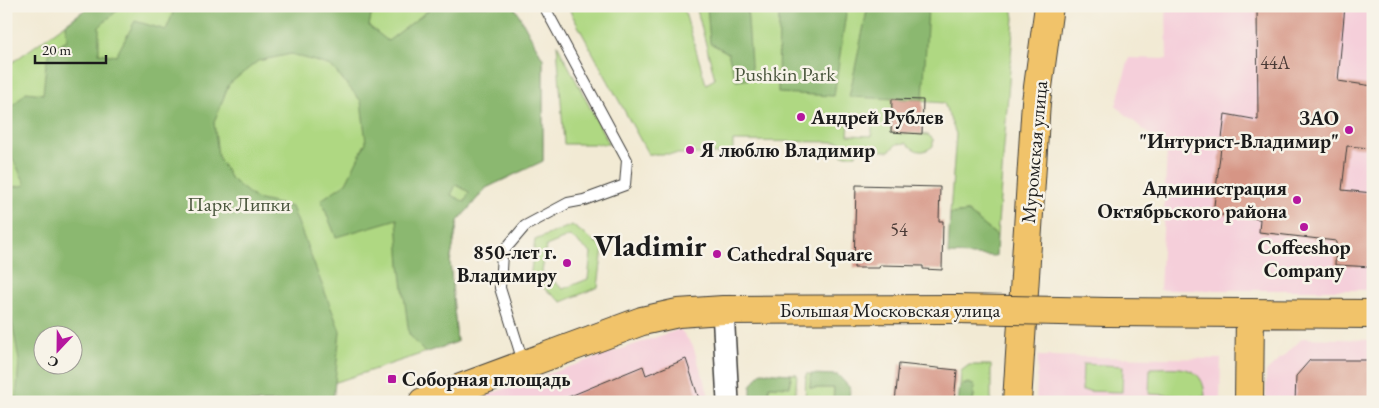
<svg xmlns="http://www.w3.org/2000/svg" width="1379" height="408" viewBox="0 0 1379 408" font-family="'EB Garamond',serif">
  <rect width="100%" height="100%" fill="#f7f3e8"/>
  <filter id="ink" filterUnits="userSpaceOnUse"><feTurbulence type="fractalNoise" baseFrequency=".02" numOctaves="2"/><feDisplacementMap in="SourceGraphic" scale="10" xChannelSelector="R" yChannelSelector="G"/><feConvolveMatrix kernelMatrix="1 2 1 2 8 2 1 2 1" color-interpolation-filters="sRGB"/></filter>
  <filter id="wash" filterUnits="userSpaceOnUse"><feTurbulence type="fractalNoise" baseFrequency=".0096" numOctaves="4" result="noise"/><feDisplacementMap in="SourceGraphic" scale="20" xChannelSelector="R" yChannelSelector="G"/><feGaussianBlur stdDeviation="1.12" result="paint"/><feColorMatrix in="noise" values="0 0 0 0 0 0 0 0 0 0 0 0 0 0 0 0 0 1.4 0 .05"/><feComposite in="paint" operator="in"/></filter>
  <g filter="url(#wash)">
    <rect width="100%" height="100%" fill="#f2ead4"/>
    <path fill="#f5cfda" d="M 1166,6 L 1373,6 L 1373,290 L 1160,290 L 1167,150 L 1116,106 L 1129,58 L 1167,59 Z
      M 680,329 L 693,346 L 711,402 L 466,402 Z
      M 1303,338 L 1373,340 L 1373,402 L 1266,402 L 1266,372 Z
      M 1038,356 L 1221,359 L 1220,402 L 1036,402 Z"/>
    <path fill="#afd882" stroke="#667a4f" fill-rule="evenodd" d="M 90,6 L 514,6 L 543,59 L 543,161 L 486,188 L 458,221 L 450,262 L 457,342 L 276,402 L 6,402 L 6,67 ZM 42,336 L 72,336 L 72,366 L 42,366 Z
      M 574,6 L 683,6 L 706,84 L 715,79 L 696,6 L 1012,6 L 1014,18 L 997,236 L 968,212 L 950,214 L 956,134 L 944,103 L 892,99 L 892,132 L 928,135 L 933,139 L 933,146 C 922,155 915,151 906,143 L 897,144 L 889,151 L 857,150 L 856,155 L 841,155 L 841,142 L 733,141 L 733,154 L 648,154 L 570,11 ZM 849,122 L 872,122 L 872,136 L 848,135 Z
      M 557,44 L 609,144 L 564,144 Z
      M 572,225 L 603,248 L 598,287 L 562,302 L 530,278 L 535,240 ZM 570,236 L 591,253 L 588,279 L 563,289 L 542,272 L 546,246 Z
      M 1083,364 L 1123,366 L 1122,392 L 1082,391 Z
      M 969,365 L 991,365 L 991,402 L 973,402 L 975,386 L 968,383 L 960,386 L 961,371 Z
      M 1150,368 C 1176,368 1204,362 1205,397 L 1149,394 Z
      M 791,374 L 797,374 L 795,402 L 768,402 L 769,385 L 790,386 Z
      M 806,374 L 811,374 L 810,388 L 834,388 L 833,402 L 805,402 Z"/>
    <path fill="#8bb870" stroke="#546a46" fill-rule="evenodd" d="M 90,6 L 122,6 L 99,27 L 99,53 L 116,56 L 135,21 L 166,30 L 173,13 L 170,6 L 373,6 L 369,26 L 388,41 L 434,6 L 514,6 L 543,59 L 543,161 L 486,188 L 458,221 L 450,262 L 457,342 L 425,353 L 409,334 L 400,265 L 397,219 L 336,237 L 321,200 L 346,183 L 366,142 L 361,101 L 331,66 L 291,54 L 258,61 L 229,84 L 214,122 L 218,156 L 231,179 L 256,199 L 292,207 L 340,331 L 333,402 L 16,402 L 19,360 L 11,316 L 6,313 L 6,188 L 26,185 L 11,155 L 6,113 L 26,92 L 43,94 L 46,64 L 51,49 L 67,40 L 66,24 ZM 456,185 L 469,192 L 465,202 L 451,195 ZM 42,336 L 72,336 L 72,366 L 42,366 Z
      M 707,6 L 747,6 L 752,79 L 736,81 L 728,53 L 710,43 Z
      M 779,6 L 847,6 L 834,96 L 778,93 Z
      M 868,6 L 928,6 L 923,100 L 849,97 Z
      M 968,212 L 997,236 L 996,256 L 948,254 L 950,214 Z
      M 761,372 L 791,374 L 790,387 L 769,386 L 768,402 L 751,402 L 751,386 Z
      M 811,374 L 838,375 L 850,388 L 849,402 L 833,402 L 834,388 L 810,388 Z
      M 969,383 L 975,386 L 973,402 L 958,402 L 960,386 Z"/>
    <g id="blocks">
      <path fill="#d69585" d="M 1257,6 L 1345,6 L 1338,81 L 1373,86 L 1373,125 L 1370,148 L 1347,146 L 1342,190 L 1373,193 L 1373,267 L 1335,265 L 1336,241 L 1259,232 L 1260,219 L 1213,214 L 1225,114 L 1258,120 Z
        M 892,99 L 923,100 L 922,134 L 891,132 Z
        M 856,185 L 940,187 L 939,221 L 943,221 L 942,270 L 923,269 L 923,266 L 880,265 L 879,268 L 854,268 Z
        M 686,359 L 700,402 L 556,402 L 643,366 L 646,375 Z
        M 1310,360 L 1373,360 L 1373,402 L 1295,402 L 1296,376 Z
        M 899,364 L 957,370 L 954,402 L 895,402 Z"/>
    </g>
  </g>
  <g filter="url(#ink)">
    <use href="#blocks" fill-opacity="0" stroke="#3c3b38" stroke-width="1"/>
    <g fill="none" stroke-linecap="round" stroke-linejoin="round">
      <g stroke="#3c3b38" stroke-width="12">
        <path id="service" d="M 524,365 L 500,288 L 502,253 L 525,226 L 568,203 L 584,200 L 625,185 L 627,160 L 544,6"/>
      </g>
      <g stroke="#3c3b38" stroke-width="24">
        <path id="minor" d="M 723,310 L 728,402"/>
      </g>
      <g stroke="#3c3b38" stroke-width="30">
        <path id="primary" d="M 1108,312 L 1373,314
          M 423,402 L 642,321 L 678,313 L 723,310 L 955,309
          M 1017,402 L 1036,102 L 1049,6
          M 1249,402 L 1250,313"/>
      </g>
      <use href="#service" stroke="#fff" stroke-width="10"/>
      <use href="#minor" stroke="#fff" stroke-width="21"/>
      <use href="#primary" stroke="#f1c36a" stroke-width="28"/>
      <g stroke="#3c3b38" stroke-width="30" stroke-linecap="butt">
        <path id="primary-bridge" d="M 955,309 L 1108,312"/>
      </g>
      <use href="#primary-bridge" stroke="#f1c36a" stroke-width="28"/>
    </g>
  </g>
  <g fill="#b5179e" stroke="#f7f3e8" stroke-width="2">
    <circle cx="801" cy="117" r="5"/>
    <circle cx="1349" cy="130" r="5"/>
    <circle cx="690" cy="150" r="5"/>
    <circle cx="1297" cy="200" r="5"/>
    <circle cx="1304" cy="227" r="5"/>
    <circle cx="717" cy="254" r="5"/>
    <circle cx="567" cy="263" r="5"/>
    <rect x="387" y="374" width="10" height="10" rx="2.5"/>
  </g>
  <g text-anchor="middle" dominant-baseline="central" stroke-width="5" stroke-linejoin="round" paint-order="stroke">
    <g font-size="18" fill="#4a3a36">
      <text x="1275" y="62">44А</text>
      <text x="899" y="229">54</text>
    </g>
    <g font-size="20" fill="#48543b" stroke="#f7f3e8">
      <text x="785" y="74">Pushkin Park</text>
      <text x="239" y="204">Парк Липки</text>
    </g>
    <g font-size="20" font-weight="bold" fill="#1c1c1c" stroke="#f7f3e8" text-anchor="start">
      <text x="811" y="117">Андрей Рублев</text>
      <text x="1339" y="118" text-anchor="end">ЗАО<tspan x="1339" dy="23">"Интурист-Владимир"</tspan></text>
      <text x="700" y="150">Я люблю Владимир</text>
      <text x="1287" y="188" text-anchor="end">Администрация<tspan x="1287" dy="23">Октябрьского района</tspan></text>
      <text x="1304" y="247" text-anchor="middle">Coffeeshop<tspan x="1304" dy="23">Company</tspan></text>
      <text x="557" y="252" text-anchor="end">850-лет г.<tspan x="557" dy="23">Владимиру</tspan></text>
      <text x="727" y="254">Cathedral Square</text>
      <text x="402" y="379">Соборная площадь</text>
    </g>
    <g font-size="20" fill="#1c1c1c" stroke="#f7f3e8">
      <text transform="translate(1034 152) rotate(-85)">Муромская улица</text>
      <text x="890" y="310">Большая Московская улица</text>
    </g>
    <g font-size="30" font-weight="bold" fill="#1c1c1c" stroke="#f7f3e8">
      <text x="650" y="245">Vladimir</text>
    </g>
  </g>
  <rect width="1379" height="408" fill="none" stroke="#f7f3e8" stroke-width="25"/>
  <g transform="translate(58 350) rotate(202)"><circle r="24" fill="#f7f3e8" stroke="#9f9d96"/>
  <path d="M0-4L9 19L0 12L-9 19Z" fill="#b5179e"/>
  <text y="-8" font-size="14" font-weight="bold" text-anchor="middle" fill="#1c1c1c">С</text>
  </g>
  <path d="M35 55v8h71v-8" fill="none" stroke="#1c1c1c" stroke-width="2.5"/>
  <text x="42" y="55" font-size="15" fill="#1c1c1c" stroke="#f7f3e8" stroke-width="4" paint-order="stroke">20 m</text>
</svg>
